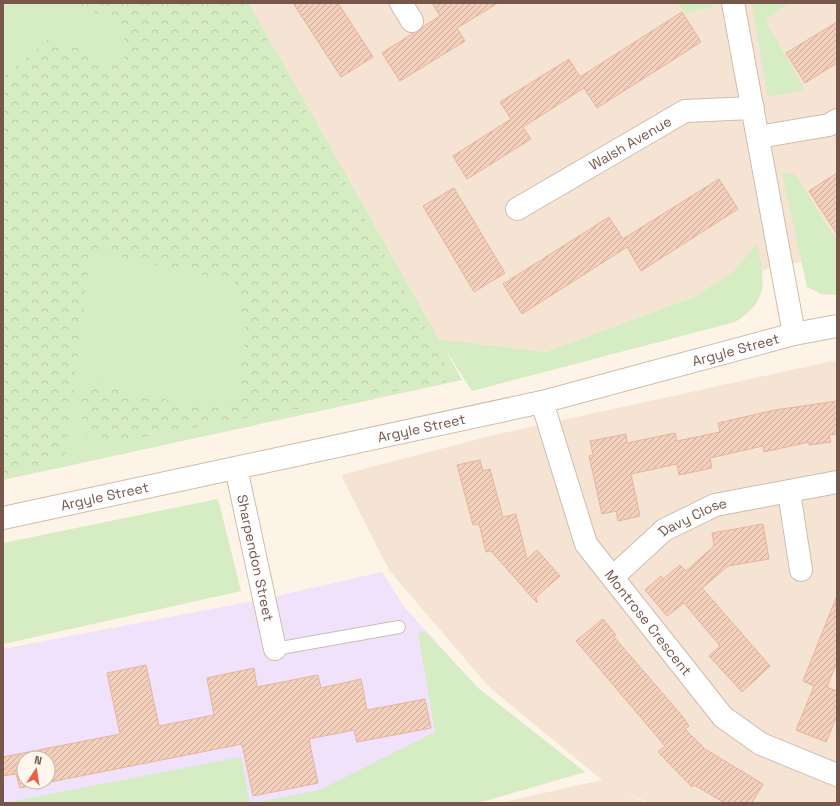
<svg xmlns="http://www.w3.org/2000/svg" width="840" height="806" viewBox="0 0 840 806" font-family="'Space Grotesk',sans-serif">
  <defs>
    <pattern id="forest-crowns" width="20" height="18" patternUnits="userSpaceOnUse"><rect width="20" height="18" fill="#d6ecc3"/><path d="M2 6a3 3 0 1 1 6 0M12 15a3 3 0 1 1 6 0" fill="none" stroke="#bbcca9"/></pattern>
    <pattern id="building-hatch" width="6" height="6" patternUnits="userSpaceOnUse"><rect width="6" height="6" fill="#f4cfbc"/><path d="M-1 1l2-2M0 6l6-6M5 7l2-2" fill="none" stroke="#caab9b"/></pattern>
  </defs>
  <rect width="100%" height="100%" fill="#fdf3e6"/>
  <path fill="#f5e4d4" d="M 249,3 L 837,3 L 837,257 L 775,266 L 546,352 L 439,339 Z
    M 837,360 L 837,803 L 649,803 L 622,790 L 646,803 L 499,803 L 602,780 L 489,687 L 389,570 L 341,475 L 490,436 Z"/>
  <path fill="#f0e2fa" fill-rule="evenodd" d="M 382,572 L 405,608 L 478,688 L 585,772 L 478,803 L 3,803 L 3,649 L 264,599 ZM 24,758 L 48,758 L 48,782 L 24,782 Z"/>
  <path fill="#d6ecc3" d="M 3,3 L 249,3 L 439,339 L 546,352 L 696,296 L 733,272 L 757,244 C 764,279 771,300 735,322 L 472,391 L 445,349 L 462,380 L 3,480 Z
    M 678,3 L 713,3 L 713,7 L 685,13 Z
    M 752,3 L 790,3 L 765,20 L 805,90 L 768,97 Z
    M 782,173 L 795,174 L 837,241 L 837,295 L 821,294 L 807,287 Z
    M 218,499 L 241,591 L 3,644 L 3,543 Z
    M 426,632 L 478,688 L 585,772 L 478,803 L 253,803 L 320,790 L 435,732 L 418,633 Z
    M 241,757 L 250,803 L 4,803 Z"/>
  <path fill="url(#forest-crowns)" d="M 72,3 L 246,3 L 454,380 L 112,443 L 85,435 L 79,398 L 92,380 L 130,392 L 203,407 L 238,399 L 246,326 L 235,282 L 107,254 L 90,258 L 65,456 L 3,476 L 3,77 L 49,39 L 77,48 L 108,64 L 125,63 L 124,33 L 108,18 Z"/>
  <path fill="url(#building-hatch)" stroke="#e7b49c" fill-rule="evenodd" d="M 293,3 L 338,3 L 373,57 L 341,77 Z
    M 432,3 L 498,3 L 457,28 L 465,41 L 400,81 L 382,53 L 440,16 Z
    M 682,12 L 701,42 L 597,108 L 584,88 L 523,127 L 531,139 L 467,179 L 453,156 L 511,119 L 500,102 L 569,59 L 580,77 Z
    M 837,22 L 837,63 L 805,83 L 786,53 Z
    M 837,173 L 837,234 L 809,191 Z
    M 719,179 L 738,209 L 641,271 L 627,247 L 522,314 L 503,284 L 609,217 L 623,239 Z
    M 454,188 L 505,273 L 474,292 L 423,206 Z
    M 837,401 L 837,434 L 829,435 L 831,442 L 809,445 L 809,442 L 764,452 L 763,446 L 710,458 L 712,468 L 679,475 L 677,464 L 631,474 L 640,516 L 618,521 L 616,511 L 602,514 L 589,456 L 593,455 L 590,441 L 626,434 L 627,443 L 675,433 L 677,441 L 720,432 L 718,423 L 775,410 Z
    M 480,460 L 483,471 L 490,469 L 503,517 L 516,514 L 527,559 L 537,550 L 560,576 L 536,597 L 537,603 L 491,551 L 486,552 L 479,524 L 473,525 L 457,465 Z
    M 763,524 L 769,559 L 728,566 L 702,588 L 770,666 L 742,692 L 709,656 L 720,646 L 684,603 L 667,616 L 645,590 L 661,576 L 663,579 L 680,565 L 686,571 L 714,546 L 712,533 Z
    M 836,598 L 837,662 L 827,687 L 837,691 L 837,716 L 826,742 L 796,730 L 814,686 L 803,681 Z
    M 603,619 L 616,635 L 614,637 L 683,717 L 689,726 L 685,729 L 705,749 L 763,784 L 752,803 L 725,803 L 694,785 L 692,787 L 658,752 L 665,746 L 576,641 Z
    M 146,665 L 159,726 L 214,715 L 207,678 L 254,668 L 257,687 L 318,675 L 321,688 L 361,679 L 367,710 L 425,699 L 431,728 L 357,742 L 354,730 L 309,739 L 318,783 L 253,796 L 242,744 L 20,788 L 16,774 L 3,776 L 3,757 L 120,734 L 107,673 ZM 24,758 L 48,758 L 48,782 L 24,782 Z"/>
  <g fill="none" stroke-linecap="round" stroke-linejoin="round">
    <g stroke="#d1bcad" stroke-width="14">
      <path id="lane" d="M 275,649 L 399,627"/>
    </g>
    <g stroke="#d1bcad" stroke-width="24">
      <g id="street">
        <path d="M 401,3 L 412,21"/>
        <path d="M 733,3 L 794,334"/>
        <path d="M 758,137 L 829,125 L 837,120"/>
        <path id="s1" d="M 517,209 L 685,111 L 753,108"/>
        <path id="s2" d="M 542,402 L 586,544 L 723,717 L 761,744 L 837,775"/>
        <path id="s3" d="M 236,468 L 275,649"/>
        <path d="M 789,492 L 801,570"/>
        <path id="s4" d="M 3,518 L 542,402 L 794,334 L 837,326"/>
        <path id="s5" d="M 613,577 L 664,530 L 715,505 L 837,482"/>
      </g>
    </g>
    <use href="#lane" stroke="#fff" stroke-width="12"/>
    <use href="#street" stroke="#fff" stroke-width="22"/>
  </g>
  <g text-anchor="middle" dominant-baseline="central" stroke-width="3" stroke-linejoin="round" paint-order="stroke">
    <g font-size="14" fill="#775749" stroke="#fff7ed">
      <text stroke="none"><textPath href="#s1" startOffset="131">Walsh Avenue</textPath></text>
      <text stroke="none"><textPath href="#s4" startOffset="752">Argyle Street</textPath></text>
      <text stroke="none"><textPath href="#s4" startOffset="428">Argyle Street</textPath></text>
      <text stroke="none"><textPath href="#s4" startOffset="104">Argyle Street</textPath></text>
      <text stroke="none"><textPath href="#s5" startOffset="101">Davy Close</textPath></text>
      <text stroke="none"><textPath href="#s3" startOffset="92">Sharpendon Street</textPath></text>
      <text stroke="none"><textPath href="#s2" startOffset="249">Montrose Crescent</textPath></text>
    </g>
  </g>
  <rect width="840" height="806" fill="none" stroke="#775749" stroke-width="8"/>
  <g transform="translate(36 770) rotate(12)"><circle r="19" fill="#fff7ed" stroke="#c9b7ab"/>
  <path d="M0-3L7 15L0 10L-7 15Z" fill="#eb6347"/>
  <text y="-6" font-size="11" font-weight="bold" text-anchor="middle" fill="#775749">N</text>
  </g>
</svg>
